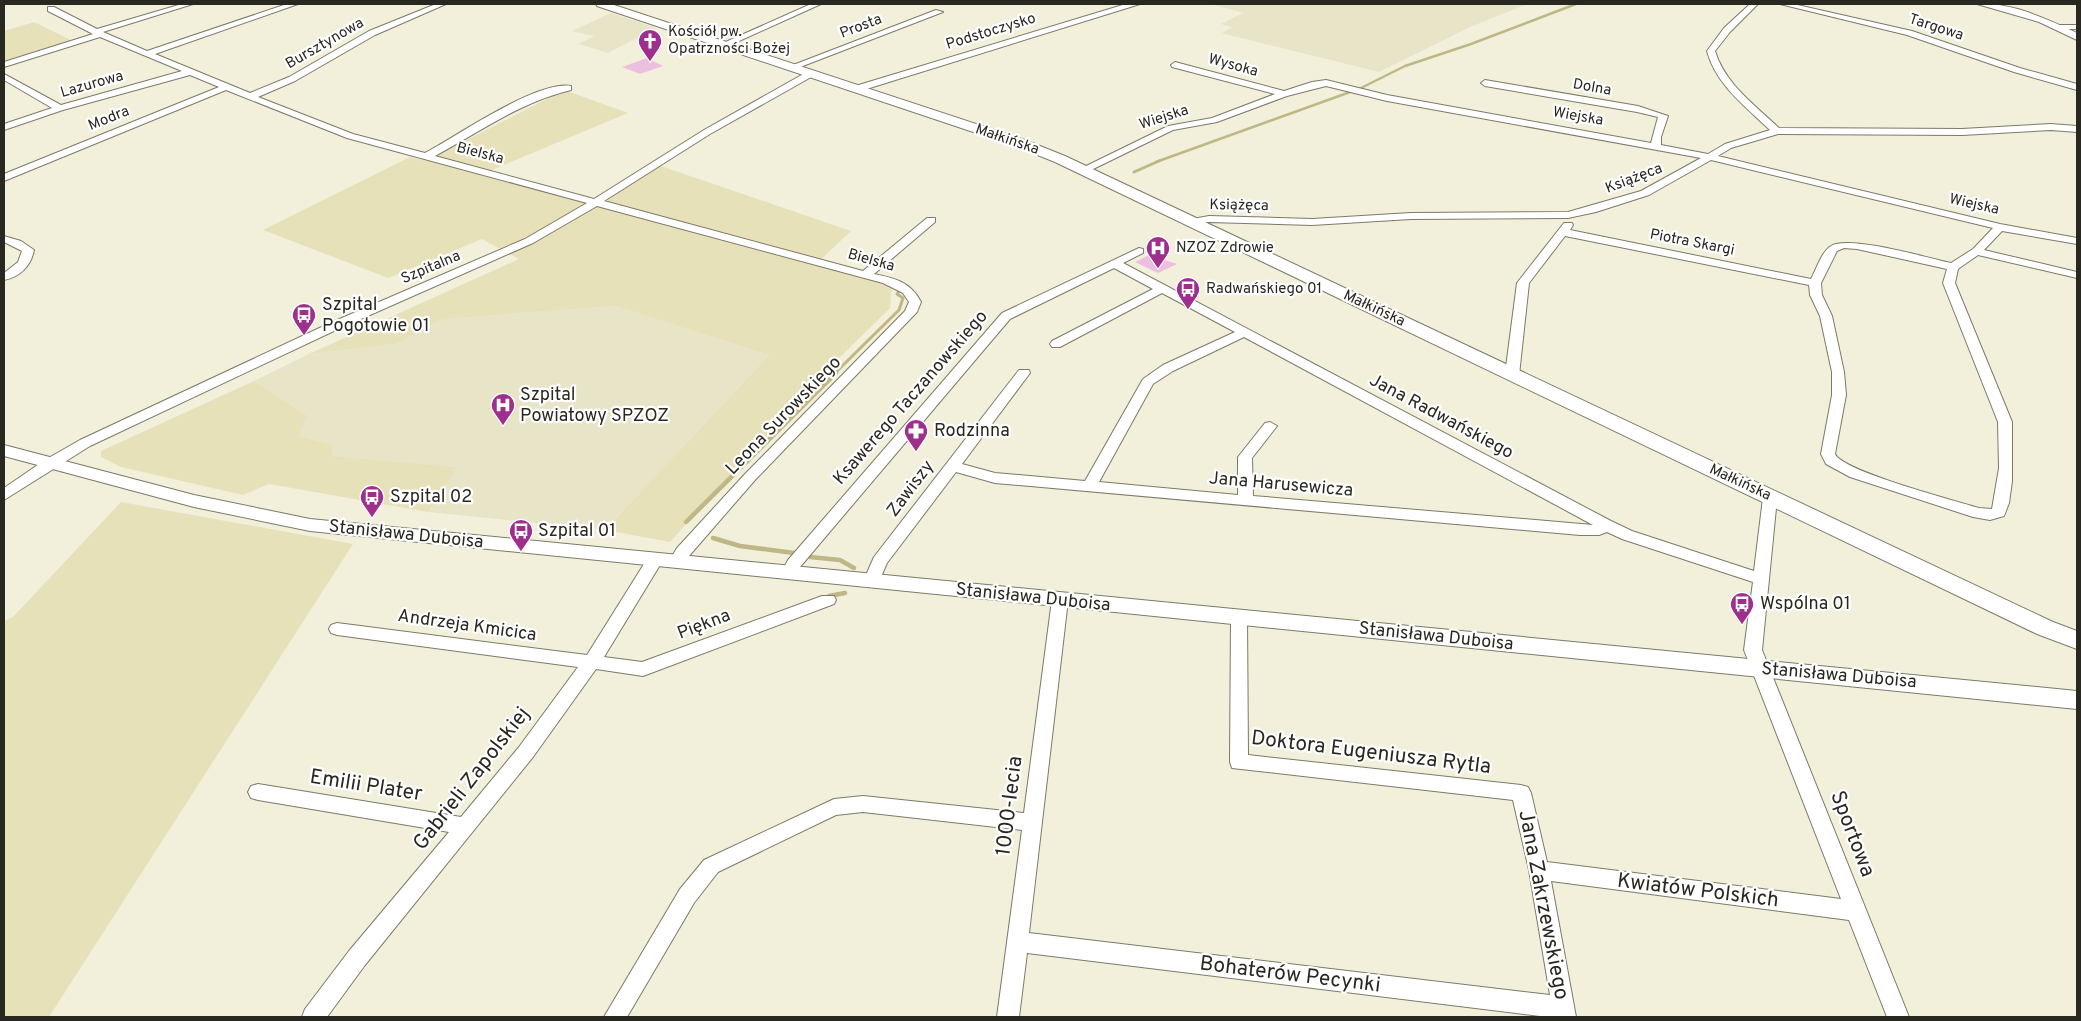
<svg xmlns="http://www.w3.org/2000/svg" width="2081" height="1021" viewBox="0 0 2081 1021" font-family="Overpass,sans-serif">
  <rect width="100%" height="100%" fill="#f2efdb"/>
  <path fill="#e8e4c8" d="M 1211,4 L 1527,4 L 1470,27 L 1379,72 L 1222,33 L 1232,27 L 1221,24 L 1243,13 Z
    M 611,13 L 656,28 L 608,53 L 579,44 L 594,36 L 572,31 Z
    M 615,306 L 769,355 L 605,530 L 428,512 L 456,467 L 332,456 L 332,445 L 298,436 L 307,415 L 254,381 L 309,354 L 396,344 L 443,319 Z"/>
  <path fill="#e7e1ba" d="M 34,22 L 71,40 L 4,61 L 4,31 Z
    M 564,90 L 628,113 L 480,175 L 598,206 L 658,165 L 851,231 L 815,265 L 892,285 L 890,308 L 833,364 L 670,542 L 605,530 L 769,355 L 615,306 L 443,319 L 396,344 L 309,354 L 519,259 L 482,239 L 388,278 L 263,230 L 410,157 L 426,161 Z
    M 254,381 L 307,415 L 299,436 L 332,445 L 332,456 L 457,467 L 428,512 L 269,484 L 243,495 L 121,467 L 101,457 L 101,451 Z
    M 121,502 L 353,544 L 49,1017 L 4,1017 L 4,621 L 13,617 Z"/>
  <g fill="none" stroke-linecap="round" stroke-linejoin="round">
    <path stroke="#bfb785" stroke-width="2.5" d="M 1361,88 L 1405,66 L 1471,44 L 1576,4
      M 1156,162 L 1353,91"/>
    <path stroke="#bfb785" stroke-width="3" d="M 1134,172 L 1159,161
      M 834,374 L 899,310 L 903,298 L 897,294 L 899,291"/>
    <path stroke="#bfb785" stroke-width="4.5" d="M 686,522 L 836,373
      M 713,538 L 740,546 L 794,553
      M 810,557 L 840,560 L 854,568
      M 829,596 L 845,593"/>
  </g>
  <path fill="#ecbfe1" d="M 647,58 L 663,66 L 640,74 L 622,67 Z
    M 1149,255 L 1177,264 L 1158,273 L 1135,262 Z"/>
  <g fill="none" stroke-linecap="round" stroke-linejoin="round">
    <g stroke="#7d7a68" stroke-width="2">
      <path id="minor" d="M 182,4 L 193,4 L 103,32 L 147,51 L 287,4 L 298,4 L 155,54 L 250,93 L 289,77 L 369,31 L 436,4 L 446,4 L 375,35 L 295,81 L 258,97 L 353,134 L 425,153 C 457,136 537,80 571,86 L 571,90 C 520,102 480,132 435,156 L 594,199 L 704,130 L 807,72 L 813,72 L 813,76 L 710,134 L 604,201 L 863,271 L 927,218 L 935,218 L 935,222 L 874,274 C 894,278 911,282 921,302 L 917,312 L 755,480 L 689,556 L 682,567 L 670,567 L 668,563 L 677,548 L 745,474 L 905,311 L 909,302 L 903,293 L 883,283 L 597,206 L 533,243 L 336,330 L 90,446 L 4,500 L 4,488 L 45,460 L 80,440 L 328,324 L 525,239 L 587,203 L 347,138 L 226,90 L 4,181 L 4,174 L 219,87 L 190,75 L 63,110 L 4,130 L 4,124 L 52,108 L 4,80 L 4,74 L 61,105 L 182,71 L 100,37 L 4,67 L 4,62 L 93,34 L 48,11 L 48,7 L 54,7 L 97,29 Z
        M 811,4 L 821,4 L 728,46 L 721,44 Z
        M 1750,4 L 1758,4 L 1730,32 L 1715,51 C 1725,84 1755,105 1779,128 L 1962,129 L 2051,124 L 2077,126 L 2077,132 L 2051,130 L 1962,135 L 1778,134 L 1731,148 L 1718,156 L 2000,224 L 2077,238 L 2077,244 L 2002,231 L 1984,250 L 2077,272 L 2077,278 L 1978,255 L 1958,269 L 1955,283 L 2012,422 L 2012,481 L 2009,503 L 2004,516 L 1990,520 L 1973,517 L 1850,477 L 1826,464 L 1821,454 L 1832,395 L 1832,372 L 1820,316 L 1810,295 L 1809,285 L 1565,236 L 1529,283 L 1519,375 L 1512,379 L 1505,375 L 1517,283 L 1564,223 L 1572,223 L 1573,225 L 1570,230 L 1811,279 C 1816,270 1822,251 1831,246 C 1849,235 1928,258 1951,263 L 1973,249 L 1993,228 L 1711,160 L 1649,195 L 1596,212 L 1568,218 L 1411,219 L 1312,225 L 1209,222 L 1187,224 L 1187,220 L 1209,216 L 1312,219 L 1411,213 L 1568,212 L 1641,191 L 1701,158 L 1387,101 L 1326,86 L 1287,96 L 1217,122 L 1173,130 L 1087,172 L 1078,170 L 1168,126 L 1212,118 L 1275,94 L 1172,67 L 1171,65 L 1175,62 L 1284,91 L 1312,82 L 1326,80 L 1387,95 L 1651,143 L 1658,117 L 1637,112 L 1485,86 L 1481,83 L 1485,80 L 1638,106 L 1668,116 L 1661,137 L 1661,145 L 1708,154 L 1725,144 L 1770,130 C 1746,107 1716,85 1707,51 L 1724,28 ZM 1844,248 L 1857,249 L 1947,269 L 1943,283 L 1998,422 L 1999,468 L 1992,509 L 1979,508 C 1956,501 1842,471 1835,454 L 1846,395 L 1844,372 L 1832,316 L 1822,295 L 1821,283 L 1837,251 Z
        M 1780,4 L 1793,4 L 1912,31 L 2020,68 L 2077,84 L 2077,90 L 2014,72 L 1907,35 Z
        M 936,10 L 943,12 L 795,69 L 788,67 Z
        M 2057,25 L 2077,25 L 2077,29 L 2054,29 L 2054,25 Z
        M 4,236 L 21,241 L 34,250 C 31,266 20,277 4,280 L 4,273 L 18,262 L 22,251 L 4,242 Z
        M 1139,248 L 1143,249 L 1143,253 L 1123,263 L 1611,521 L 1632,531 L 1754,571 L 1763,498 L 1765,495 L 1775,495 L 1777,498 L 1762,650 L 1909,1017 L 1887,1017 L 1849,920 L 1551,881 L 1576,1017 L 1548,1017 L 1027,953 L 1019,1017 L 997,1017 L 1022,830 L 863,812 L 836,815 L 718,872 L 694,903 L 627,1017 L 604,1017 L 680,889 L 704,860 L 834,799 L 863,796 L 1024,813 L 1052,600 L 1054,596 L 1066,596 L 1068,600 L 1029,933 L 1550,995 L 1529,870 L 1513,800 L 1232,768 L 1230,762 L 1231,618 L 1233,614 L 1239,612 L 1245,614 L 1247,618 L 1248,755 L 1521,785 L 1528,787 L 1531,793 L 1547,862 L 1841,899 L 1744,650 L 1753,582 L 1622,539 L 1607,532 L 1599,535 L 1580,535 L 995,483 L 956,472 L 887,563 L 877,586 L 865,586 L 863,582 L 874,557 L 1019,370 L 1029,370 L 1030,373 L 962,464 L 995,473 L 1085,481 L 1143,379 L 1163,365 L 1235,332 L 1162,293 L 1060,347 L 1052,347 L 1050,344 L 1052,341 L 1153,289 L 1114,268 L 1010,319 L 800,567 L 795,577 L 783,577 L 781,573 L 788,560 L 1002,313 ZM 1244,337 L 1593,525 L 1253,496 L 1252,458 L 1277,426 L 1270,422 L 1265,423 L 1238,457 L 1238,495 L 1099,482 L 1153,384 L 1173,371 Z
        M 655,554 L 661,556 L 663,560 L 604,657 L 642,662 L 822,596 L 834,596 L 836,600 L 834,604 L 643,676 L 596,669 L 533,757 L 365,965 L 327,1017 L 302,1017 L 305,1009 L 349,951 L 449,832 L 258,800 L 251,798 L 248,792 L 251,786 L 258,784 L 461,817 L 519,747 L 578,667 L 337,635 L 331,633 L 329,629 L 331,625 L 337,623 L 587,655 L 649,556 Z"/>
    </g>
    <g stroke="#7d7a68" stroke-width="2">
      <path id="tertiary" d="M 1126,4 L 1140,4 L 860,91 L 856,92 L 850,89 L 852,87 Z
        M 1977,4 C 2011,2 2047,19 2077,33 L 2077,40 L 2039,22 Z
        M 4,445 L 194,495 L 310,519 L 2077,691 L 2077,709 L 310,531 L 194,507 L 4,456 Z"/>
    </g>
    <g stroke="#7d7a68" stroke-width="2">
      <path id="secondary" d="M 596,4 L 611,4 L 1025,140 L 1065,156 L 2053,622 L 2077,631 L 2077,649 L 2037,634 L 1055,162 L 1015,146 L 597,6 Z"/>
    </g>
    <use href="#minor" fill="#fff" fill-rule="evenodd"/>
    <use href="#tertiary" fill="#fff" fill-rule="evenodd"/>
    <use href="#secondary" fill="#fff" fill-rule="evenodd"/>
  </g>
  <defs>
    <g id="church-pin" transform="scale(1.25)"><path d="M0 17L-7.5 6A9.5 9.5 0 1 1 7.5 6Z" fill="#9f2f8d" stroke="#fff"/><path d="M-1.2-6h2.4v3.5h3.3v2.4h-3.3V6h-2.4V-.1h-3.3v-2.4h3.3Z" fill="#fff"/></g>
    <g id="hospital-pin" transform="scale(1.25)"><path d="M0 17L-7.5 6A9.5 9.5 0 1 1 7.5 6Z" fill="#9f2f8d" stroke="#fff"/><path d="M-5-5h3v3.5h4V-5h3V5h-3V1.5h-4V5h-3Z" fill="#fff"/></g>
    <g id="bus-pin" transform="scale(1.25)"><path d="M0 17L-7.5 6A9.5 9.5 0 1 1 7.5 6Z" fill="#9f2f8d" stroke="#fff"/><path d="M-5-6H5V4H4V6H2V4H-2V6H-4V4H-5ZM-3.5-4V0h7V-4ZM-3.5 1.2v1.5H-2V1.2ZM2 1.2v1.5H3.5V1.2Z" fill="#fff"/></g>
    <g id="pharmacy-pin" transform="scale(1.25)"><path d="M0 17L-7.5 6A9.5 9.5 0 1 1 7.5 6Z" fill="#9f2f8d" stroke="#fff"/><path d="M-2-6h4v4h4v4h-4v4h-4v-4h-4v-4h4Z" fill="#fff"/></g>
  </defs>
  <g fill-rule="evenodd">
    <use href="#church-pin" x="650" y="41"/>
    <use href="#hospital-pin" x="1158" y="248"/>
    <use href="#bus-pin" x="1188" y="289"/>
    <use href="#bus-pin" x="304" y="315"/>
    <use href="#hospital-pin" x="503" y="405"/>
    <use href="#pharmacy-pin" x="916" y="431"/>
    <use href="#bus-pin" x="372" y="497"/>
    <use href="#bus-pin" x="521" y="531"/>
    <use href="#bus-pin" x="1742" y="604"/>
  </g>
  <g text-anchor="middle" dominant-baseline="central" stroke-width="4.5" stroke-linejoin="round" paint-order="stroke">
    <g font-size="15" fill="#292820" stroke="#fff">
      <text transform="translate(861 27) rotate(-21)">Prosta</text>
      <text transform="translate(1936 28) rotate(18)">Targowa</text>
      <text transform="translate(991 32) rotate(-17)">Podstoczysko</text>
      <text transform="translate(325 44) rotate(-30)">Bursztynowa</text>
      <text transform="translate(1233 66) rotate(15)">Wysoka</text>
      <text transform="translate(92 85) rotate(-16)">Lazurowa</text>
      <text transform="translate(1592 88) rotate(10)">Dolna</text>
      <text transform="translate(1578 117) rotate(10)">Wiejska</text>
      <text transform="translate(1164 118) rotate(-18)">Wiejska</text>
      <text transform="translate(109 119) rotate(-22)">Modra</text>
      <text transform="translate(1007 140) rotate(19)">Małkińska</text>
      <text transform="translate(480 154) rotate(15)">Bielska</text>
      <text transform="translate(1634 179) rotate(-21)">Książęca</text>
      <text transform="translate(1974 205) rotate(13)">Wiejska</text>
      <text transform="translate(1239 206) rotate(1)">Książęca</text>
      <text transform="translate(1692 243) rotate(11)">Piotra Skargi</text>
      <text transform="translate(871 261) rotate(16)">Bielska</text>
      <text transform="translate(431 268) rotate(-23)">Szpitalna</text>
      <text transform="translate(1374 309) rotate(25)">Małkińska</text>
      <text transform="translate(1740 483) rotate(25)">Małkińska</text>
    </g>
    <g font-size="15" fill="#292820" stroke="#fff" text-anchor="start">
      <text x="668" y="32">Kościół pw.<tspan x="668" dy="17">Opatrzności Bożej</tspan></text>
      <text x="1176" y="248">NZOZ Zdrowie</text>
      <text x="1206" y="289">Radwańskiego 01</text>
    </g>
    <g font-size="18" fill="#292820" stroke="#fff" text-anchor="start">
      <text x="322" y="305">Szpital<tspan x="322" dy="21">Pogotowie 01</tspan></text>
      <text x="520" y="395">Szpital<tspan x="520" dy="21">Powiatowy SPZOZ</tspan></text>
      <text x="934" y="431">Rodzinna</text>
      <text x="390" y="497">Szpital 02</text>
      <text x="538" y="531">Szpital 01</text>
      <text x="1760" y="604">Wspólna 01</text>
    </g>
    <g font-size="18" fill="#292820" stroke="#fff">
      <text transform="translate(911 398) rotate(-49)">Ksawerego Taczanowskiego</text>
      <text transform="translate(784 416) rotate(-46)">Leona Surowskiego</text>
      <text transform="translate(1441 417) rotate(28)">Jana Radwańskiego</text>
      <text transform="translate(1281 485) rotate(5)">Jana Harusewicza</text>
      <text transform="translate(911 489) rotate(-53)">Zawiszy</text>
      <text transform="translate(406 535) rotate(6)">Stanisława Duboisa</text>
      <text transform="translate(1033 598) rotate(6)">Stanisława Duboisa</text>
      <text transform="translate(704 625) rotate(-21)">Piękna</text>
      <text transform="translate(467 626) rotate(8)">Andrzeja Kmicica</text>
      <text transform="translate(1436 637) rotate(6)">Stanisława Duboisa</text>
      <text transform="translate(1839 676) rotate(5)">Stanisława Duboisa</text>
    </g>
    <g font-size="21" fill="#292820" stroke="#fff">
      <text transform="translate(1371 753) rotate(7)">Doktora Eugeniusza Rytla</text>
      <text transform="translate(472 779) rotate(-52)">Gabrieli Zapolskiej</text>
      <text transform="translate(366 786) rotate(9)">Emilii Plater</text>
      <text transform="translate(1010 806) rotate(-83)">1000-lecia</text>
      <text transform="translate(1852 834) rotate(69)">Sportowa</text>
      <text transform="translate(1698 891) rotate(7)">Kwiatów Polskich</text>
      <text transform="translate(1543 905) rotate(79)">Jana Zakrzewskiego</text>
      <text transform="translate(1290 975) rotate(7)">Bohaterów Pecynki</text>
    </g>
  </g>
  <rect width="2081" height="1021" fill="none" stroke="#292820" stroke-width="10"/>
</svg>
